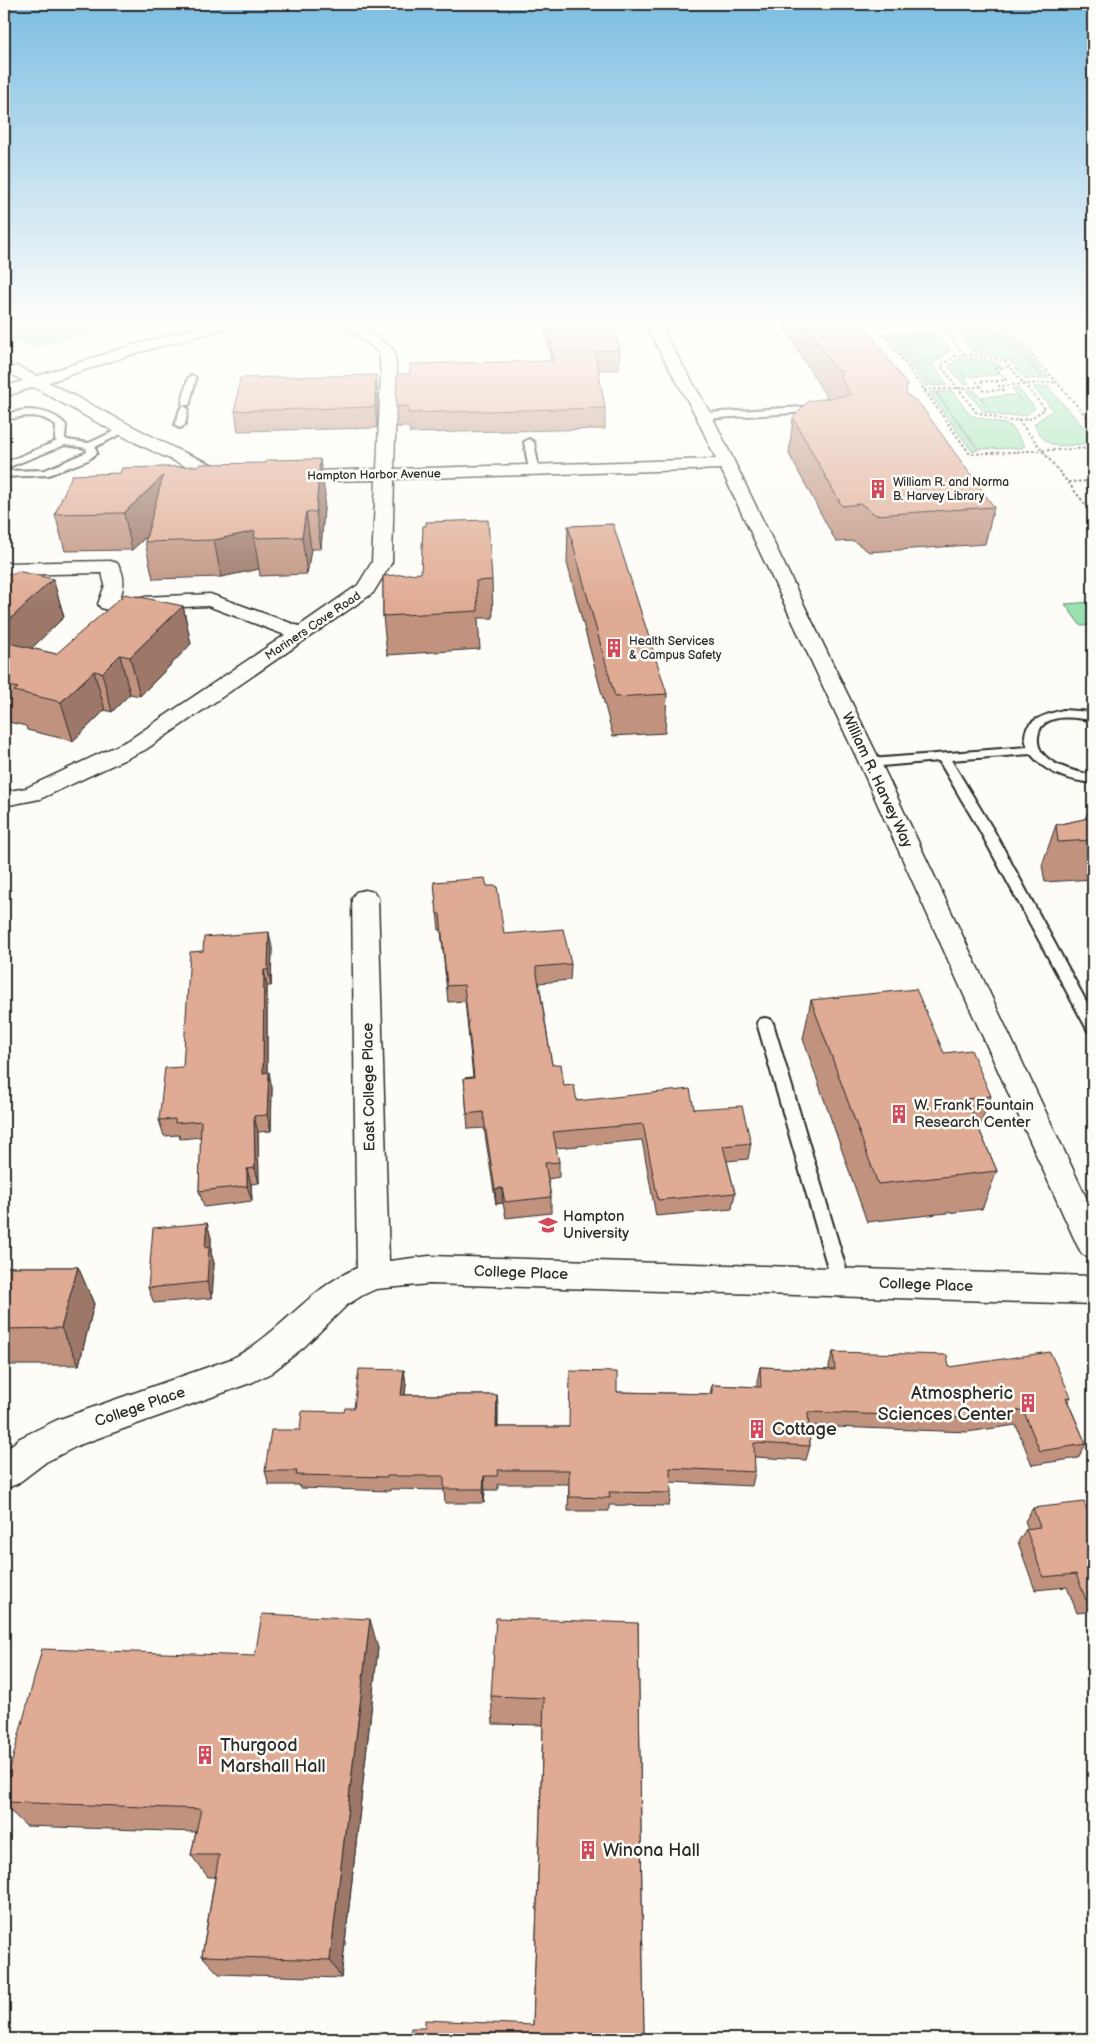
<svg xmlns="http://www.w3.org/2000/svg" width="1097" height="2043" viewBox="0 0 1097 2043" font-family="'Balsamiq Sans',sans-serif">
  <rect width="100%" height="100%" fill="#fdfcf7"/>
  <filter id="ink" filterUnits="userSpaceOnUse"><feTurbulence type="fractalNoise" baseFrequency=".02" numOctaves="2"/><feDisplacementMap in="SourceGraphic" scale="10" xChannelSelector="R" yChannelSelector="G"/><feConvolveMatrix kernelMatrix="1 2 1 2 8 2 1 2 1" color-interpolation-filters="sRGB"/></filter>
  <g filter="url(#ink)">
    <path fill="#99e1b0" stroke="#62866e" d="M 4,321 L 127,321 L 36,346 L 4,338 Z
      M 1007,330 L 1049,378 L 1043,378 L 1002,331 Z
      M 1001,331 L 1042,378 L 1026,379 L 1009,360 L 971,350 L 960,335 L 964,333 Z
      M 930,334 L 939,337 L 950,350 L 948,353 L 932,364 L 947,385 L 932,386 L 896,337 Z
      M 888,336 L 893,336 L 930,386 L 925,386 Z
      M 979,358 L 998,364 L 1000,367 L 993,368 L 999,375 L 966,377 L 959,369 L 969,384 L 963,384 L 948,366 L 958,359 Z
      M 1033,387 L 1048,387 L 1093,438 L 1093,443 C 1066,444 1048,455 1034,424 L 1053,410 Z
      M 1018,388 L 1035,408 L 1026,415 L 1003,416 L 983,411 L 967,391 L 974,390 L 987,406 L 981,397 L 1016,395 L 1024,404 L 1012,389 Z
      M 952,391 L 970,415 L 1011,426 L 1025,446 L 1021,448 L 979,449 L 936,392 Z
      M 935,392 L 978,450 L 972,451 L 929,393 Z
      M 1093,602 L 1093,625 L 1081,626 L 1065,604 Z"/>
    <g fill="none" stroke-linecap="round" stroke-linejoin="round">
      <g stroke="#2b2b2b" stroke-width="4">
        <path id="lane" d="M 192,375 L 196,378 L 190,403 L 189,405 L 183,405 L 182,403 L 188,378 Z
          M 184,406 L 188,409 L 185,425 L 180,428 L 177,427 L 175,425 L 180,409 Z
          M 820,406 L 824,409 L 823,411 L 704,419 L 700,416 L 704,413 Z
          M 26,410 C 41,410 55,413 66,425 L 65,438 L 67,440 L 89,443 L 123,427 L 129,427 L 131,429 L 95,447 L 97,453 L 88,460 L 49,475 L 4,477 L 4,471 L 45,470 L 87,452 L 86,448 L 65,445 L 4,469 L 4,463 L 57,441 L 55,439 L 56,426 C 41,412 23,416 4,420 L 4,414 Z
          M 529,439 L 534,442 L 539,470 L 534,473 L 529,470 L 524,442 Z
          M 1063,710 L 1093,712 L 1093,720 C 1079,719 1060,714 1047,722 C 1041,725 1039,730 1038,737 C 1035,763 1075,772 1093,775 L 1093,783 C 1069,780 1046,774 1031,754 L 951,760 L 994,831 L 1093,1014 L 1093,1033 L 1088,1031 L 980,831 L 939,761 L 870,767 L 864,763 L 870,759 L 1028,747 C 1016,721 1045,715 1063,710 Z
          M 765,1018 L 770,1019 L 773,1023 L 850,1282 L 847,1287 L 841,1290 L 835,1287 L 832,1282 L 757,1023 L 760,1019 Z"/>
      </g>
      <g stroke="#2b2b2b" stroke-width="3">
        <path id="street" d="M 339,321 L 355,321 L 394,350 L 397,374 L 394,469 L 716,459 L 696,416 L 643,321 L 657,321 L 712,416 L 881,763 L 1093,1212 L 1093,1258 L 1082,1254 L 1077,1245 L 859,763 L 721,469 L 394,479 L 392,562 L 373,593 L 145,750 L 40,799 L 4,806 L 4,792 L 26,788 L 129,740 L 285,635 L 208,606 L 108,610 L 101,608 L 98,604 L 105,585 L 102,573 L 4,575 L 4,563 L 110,561 L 117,563 C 125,574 125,585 120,598 L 210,594 L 299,626 L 358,585 L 372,562 L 376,480 L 284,482 L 278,481 L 275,477 L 278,473 L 284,472 L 377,469 L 381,374 L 379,352 Z
          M 17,366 L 178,450 L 221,468 L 242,472 L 245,476 L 242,480 C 206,489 51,396 11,374 L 9,371 L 11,368 Z
          M 365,890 L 374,892 L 378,898 L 389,1261 L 429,1256 L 1093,1276 L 1093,1304 L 429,1284 L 376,1289 L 363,1295 L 347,1305 L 304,1347 L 271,1373 L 253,1382 L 79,1445 L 46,1462 L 17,1484 L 4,1489 L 4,1451 L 20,1438 L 57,1420 L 231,1359 C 280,1335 307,1289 357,1268 L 352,898 L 356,892 Z"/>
      </g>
      <g stroke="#2b2b2b" stroke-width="3">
        <path id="primary" d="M 220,321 L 242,321 L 240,324 L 133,354 L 4,397 L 4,387 L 123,348 Z"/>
      </g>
      <path stroke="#2b2b2b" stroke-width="2" stroke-dasharray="2.5 2.5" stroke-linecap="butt" d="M 937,321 L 965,355
        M 1003,321 L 1093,424
        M 1009,328 L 884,334 L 970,454 L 1093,448
        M 965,355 L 979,355 L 1006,362 L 1045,409 L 1030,419 L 1007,421 L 976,412 L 941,366 L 955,356 Z
        M 996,381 L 1006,380 L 996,368 L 1009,367
        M 981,387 L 977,382 L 996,381 L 999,386
        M 924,390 L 981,387 L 984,391 L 1003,390 L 999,386 L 1057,382
        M 1018,420 L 1093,514
        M 1068,482 L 1093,481"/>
      <use href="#lane" fill="#fdfcf7" fill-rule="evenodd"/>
      <use href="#street" fill="#fdfcf7" fill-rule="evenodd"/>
      <use href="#primary" fill="#fdfcf7" fill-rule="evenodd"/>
    </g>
    <path fill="#c1937f" stroke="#2b2b2b" d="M 544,321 L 612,321 L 620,350 L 619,370 L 598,370 L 605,408 L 605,429 L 410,433 L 409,427 L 397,427 L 396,407 L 410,374 L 551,361 Z
      M 778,321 L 861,321 L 906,394 L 994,507 L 985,544 L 869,552 L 854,541 L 836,542 L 789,454 L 793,418 L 827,398 L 781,323 Z
      M 378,395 L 377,428 L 238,431 L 235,411 Z
      M 120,473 L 325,495 L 321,549 L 311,549 L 307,574 L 260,576 L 259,569 L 221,577 L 153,579 L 145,542 L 146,537 L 132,550 L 65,551 L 55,514 Z
      M 568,526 L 667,694 L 665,733 L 613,736 L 567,563 Z
      M 4,573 L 53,579 L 64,617 L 31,648 L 56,654 L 183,606 L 191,644 L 140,696 L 130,694 L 112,712 L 105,710 L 73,741 L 27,730 L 26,726 L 4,721 Z
      M 383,576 L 492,580 L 493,618 L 478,618 L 480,649 L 387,655 L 383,616 Z
      M 1093,798 L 1093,879 L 1045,882 L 1042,865 L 1056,825 L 1085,819 Z
      M 434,882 L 487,886 L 504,934 L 571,964 L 570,980 L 539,983 L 552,1065 L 564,1086 L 577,1101 L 694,1109 L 751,1143 L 748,1159 L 727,1161 L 735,1193 L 732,1209 L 656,1216 L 642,1140 L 556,1148 L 559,1162 L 559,1177 L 548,1179 L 551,1197 L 551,1213 L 506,1218 L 503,1203 L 496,1204 L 484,1128 L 468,1129 L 464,1078 L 473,1077 L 465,1001 L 448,1002 L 441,930 L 439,930 Z
      M 272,948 L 271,986 L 267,986 L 267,1072 L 272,1088 L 271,1131 L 258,1132 L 259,1183 L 251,1184 L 252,1201 L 204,1207 L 199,1191 L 201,1137 L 180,1139 L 179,1135 L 164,1136 L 159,1120 Z
      M 811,1000 L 944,1053 L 991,1096 L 979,1129 L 997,1171 L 982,1209 L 867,1222 L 803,1039 Z
      M 207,1223 L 211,1238 L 211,1253 L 214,1263 L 212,1298 L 154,1303 L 148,1288 Z
      M 4,1267 L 78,1267 L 94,1304 L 79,1365 L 4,1365 Z
      M 833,1352 L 949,1367 L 1071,1397 L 1068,1402 L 1086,1444 L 1078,1458 L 1032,1465 L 1016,1425 L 967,1432 L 809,1426 L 810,1446 L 806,1460 L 754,1457 L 755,1472 L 752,1486 L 670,1482 L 671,1493 L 669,1506 L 609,1505 L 609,1511 L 568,1511 L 569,1484 L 498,1484 L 498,1490 L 485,1490 L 484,1503 L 445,1503 L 444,1490 L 390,1489 L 390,1491 L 300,1488 L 299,1485 L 269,1485 L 265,1471 L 300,1430 L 354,1408 L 404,1370 L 406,1385 L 405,1395 L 497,1395 L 498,1409 L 498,1427 L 569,1427 L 617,1392 L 710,1394 L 712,1385 L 757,1387 L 757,1381 L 760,1367 L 829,1370 L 829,1366 Z
      M 1033,1508 L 1093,1526 L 1093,1611 L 1077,1613 L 1067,1587 L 1035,1590 L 1018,1542 L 1026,1529 L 1028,1529 L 1025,1521 Z
      M 638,1623 L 644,2039 L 533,2025 L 543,1725 L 493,1724 L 491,1696 Z
      M 378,1648 L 341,1978 L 219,1974 L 202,1956 L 215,1877 L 208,1877 L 191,1855 L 196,1832 L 26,1826 L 4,1805 L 4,1791 L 255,1656 Z"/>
    <path fill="#9d7868" stroke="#2b2b2b" d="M 376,375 L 378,395 L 377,428 L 375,407 Z
      M 320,459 L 325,495 L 321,549 L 316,512 Z
      M 163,476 L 171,512 L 132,550 L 124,513 Z
      M 306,512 L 311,549 L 307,574 L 302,537 Z
      M 255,531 L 254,538 L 259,569 L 221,577 L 214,540 Z
      M 53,579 L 64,617 L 4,675 L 4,625 Z
      M 183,606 L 191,644 L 140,696 L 130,657 Z
      M 120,655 L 130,694 L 112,712 L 102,673 Z
      M 94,671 L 105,710 L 73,741 L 61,702 Z
      M 269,932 L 272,948 L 271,986 L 268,970 Z
      M 264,970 L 267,986 L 267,1089 L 263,1073 Z
      M 269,1072 L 272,1088 L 271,1131 L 267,1115 Z
      M 254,1116 L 258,1132 L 259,1183 L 255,1168 Z
      M 247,1169 L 251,1184 L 252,1201 L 247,1186 Z
      M 502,1188 L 503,1203 L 496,1204 L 495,1189 Z
      M 207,1223 L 211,1238 L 211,1253 L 214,1263 L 212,1298 L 207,1282 L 205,1248 Z
      M 78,1267 L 94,1304 L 79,1365 L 61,1328 Z
      M 404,1370 L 406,1385 L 403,1409 L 401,1395 Z
      M 497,1395 L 498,1409 L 497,1441 L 496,1427 Z
      M 484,1476 L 485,1490 L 484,1503 L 483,1489 Z
      M 370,1619 L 378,1648 L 341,1978 L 330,1960 Z"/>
    <path fill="#e0ab94" stroke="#2b2b2b" d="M 547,321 L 612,321 L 620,350 L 595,351 L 605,408 L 408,413 L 408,406 L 396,407 L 397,374 L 410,374 L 410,364 L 554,361 Z
      M 804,321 L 861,321 L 907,385 L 906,394 L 919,403 L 994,507 L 876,515 L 861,504 L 842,506 L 793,418 L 808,401 L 851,395 L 840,377 L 841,371 L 835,369 Z
      M 376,375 L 375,407 L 235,411 L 240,378 Z
      M 320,459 L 316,512 L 306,512 L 302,537 L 254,538 L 255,531 L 214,540 L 145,542 L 163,476 L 124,513 L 55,514 L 72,475 L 120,473 L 122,468 L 199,466 L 200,464 L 266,463 L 267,460 Z
      M 488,520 L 492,580 L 476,581 L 478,611 L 383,616 L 383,576 L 421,573 L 423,526 L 426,526 L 426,522 Z
      M 613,524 L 667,694 L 615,697 L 568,526 Z
      M 17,571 L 53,579 L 4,625 L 4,573 L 14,574 Z
      M 125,594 L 183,606 L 130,657 L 120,655 L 102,673 L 94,671 L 61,702 L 14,691 L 18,688 L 4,685 L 4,642 L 56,654 Z
      M 1093,817 L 1093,840 L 1058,842 L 1056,825 Z
      M 485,878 L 487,886 L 497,886 L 504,934 L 563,929 L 571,964 L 536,967 L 552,1065 L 561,1064 L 564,1086 L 574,1085 L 577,1101 L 690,1089 L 694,1109 L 742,1106 L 751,1143 L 723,1146 L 735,1193 L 658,1200 L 643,1124 L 553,1132 L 559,1162 L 545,1163 L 551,1197 L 505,1202 L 502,1188 L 495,1189 L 483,1112 L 467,1114 L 464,1078 L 474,1077 L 464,985 L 447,986 L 440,914 L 437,914 L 434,882 Z
      M 269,932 L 268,970 L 264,970 L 263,1073 L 269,1072 L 267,1115 L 254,1116 L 255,1168 L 247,1169 L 247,1186 L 199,1191 L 201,1121 L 175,1123 L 175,1119 L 159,1120 L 165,1068 L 183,1067 L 190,952 L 203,951 L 204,937 Z
      M 916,989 L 944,1053 L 971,1050 L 991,1096 L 966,1099 L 997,1171 L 878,1184 L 811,1000 Z
      M 207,1223 L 205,1248 L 209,1247 L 207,1282 L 148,1288 L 153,1228 Z
      M 4,1267 L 78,1267 L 61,1328 L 4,1329 Z
      M 833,1352 L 947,1355 L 949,1367 L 1050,1352 L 1071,1397 L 1066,1398 L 1086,1444 L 1040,1451 L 1023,1410 L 973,1418 L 808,1412 L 810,1446 L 754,1443 L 755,1472 L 670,1468 L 671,1493 L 609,1492 L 610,1498 L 569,1497 L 569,1470 L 498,1470 L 497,1476 L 484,1476 L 483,1489 L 444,1489 L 444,1476 L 387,1476 L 387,1477 L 296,1475 L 297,1471 L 265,1471 L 271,1430 L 300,1430 L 302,1411 L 344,1412 L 345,1408 L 354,1408 L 359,1369 L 404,1370 L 401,1395 L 497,1395 L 496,1427 L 569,1427 L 570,1371 L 617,1372 L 617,1392 L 712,1394 L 712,1385 L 761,1387 L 760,1367 L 835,1370 Z
      M 1084,1502 L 1093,1526 L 1093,1599 L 1086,1600 L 1076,1574 L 1043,1577 L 1026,1529 L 1040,1527 L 1033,1508 Z
      M 262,1614 L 370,1619 L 330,1960 L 202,1956 L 219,1855 L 191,1855 L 201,1809 L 4,1802 L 4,1791 L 42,1649 L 255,1656 Z
      M 496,1618 L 638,1623 L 644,2039 L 410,2039 L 411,2028 L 425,2028 L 425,2020 L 533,2025 L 544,1698 L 491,1696 Z"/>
  </g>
  <linearGradient id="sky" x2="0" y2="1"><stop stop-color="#7dbee2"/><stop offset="0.53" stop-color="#fefefb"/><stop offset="1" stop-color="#fefefb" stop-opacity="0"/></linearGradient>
  <rect width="1097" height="607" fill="url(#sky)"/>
  <defs>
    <g id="building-bare" transform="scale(1.5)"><path d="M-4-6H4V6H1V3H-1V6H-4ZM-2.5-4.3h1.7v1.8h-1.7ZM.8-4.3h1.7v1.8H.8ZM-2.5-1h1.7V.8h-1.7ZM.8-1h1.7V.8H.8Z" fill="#d1495b" stroke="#fdfcf7" stroke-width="2.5" paint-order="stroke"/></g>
    <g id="university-bare" transform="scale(1.5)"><path d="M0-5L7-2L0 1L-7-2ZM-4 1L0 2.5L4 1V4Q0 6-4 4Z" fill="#d1495b" stroke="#fdfcf7" stroke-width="2.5" paint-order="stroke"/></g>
  </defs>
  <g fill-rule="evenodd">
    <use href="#building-bare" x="878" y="489"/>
    <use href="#building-bare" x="614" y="648"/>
    <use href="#building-bare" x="899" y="1114"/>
    <use href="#university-bare" x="548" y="1225"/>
    <use href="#building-bare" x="1028" y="1403"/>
    <use href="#building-bare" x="757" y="1429"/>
    <use href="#building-bare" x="205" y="1755"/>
    <use href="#building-bare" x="588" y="1850"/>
  </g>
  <g text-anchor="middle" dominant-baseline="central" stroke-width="5" stroke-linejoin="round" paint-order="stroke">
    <g font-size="12" fill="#2b2b2b" stroke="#fdfcf7">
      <text transform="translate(374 475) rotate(-1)">Hampton Harbor Avenue</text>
      <text transform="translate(313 626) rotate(-34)">Mariners Cove Road</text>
    </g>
    <g font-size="12" fill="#2b2b2b" stroke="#fdfcf7" text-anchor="start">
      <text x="893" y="482">William R. and Norma<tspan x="893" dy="14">B. Harvey Library</tspan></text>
      <text x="629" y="641">Health Services<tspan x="629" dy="14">&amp; Campus Safety</tspan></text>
    </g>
    <g font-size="15" fill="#2b2b2b" stroke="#fdfcf7">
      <text transform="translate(877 780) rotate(65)">William R. Harvey Way</text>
      <text transform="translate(369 1087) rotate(-91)">East College Place</text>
      <text transform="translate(521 1273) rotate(2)">College Place</text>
      <text transform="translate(926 1285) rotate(2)">College Place</text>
      <text transform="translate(140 1407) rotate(-19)">College Place</text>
    </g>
    <g font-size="15" fill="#2b2b2b" stroke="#fdfcf7" text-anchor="start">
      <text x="914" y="1105">W. Frank Fountain<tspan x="914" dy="17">Research Center</tspan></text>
      <text x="563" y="1216">Hampton<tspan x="563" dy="17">University</tspan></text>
    </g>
    <g font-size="18" fill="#2b2b2b" stroke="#fdfcf7" text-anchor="start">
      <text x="1013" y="1393" text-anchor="end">Atmospheric<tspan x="1013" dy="21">Sciences Center</tspan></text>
      <text x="772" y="1429">Cottage</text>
      <text x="220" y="1745">Thurgood<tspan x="220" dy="21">Marshall Hall</tspan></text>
      <text x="603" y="1850">Winona Hall</text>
    </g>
  </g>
  <rect width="1097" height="2043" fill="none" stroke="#fdfcf7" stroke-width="20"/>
  <rect x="10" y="10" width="1077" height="2023" fill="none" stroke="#2b2b2b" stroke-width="2" filter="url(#ink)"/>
</svg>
